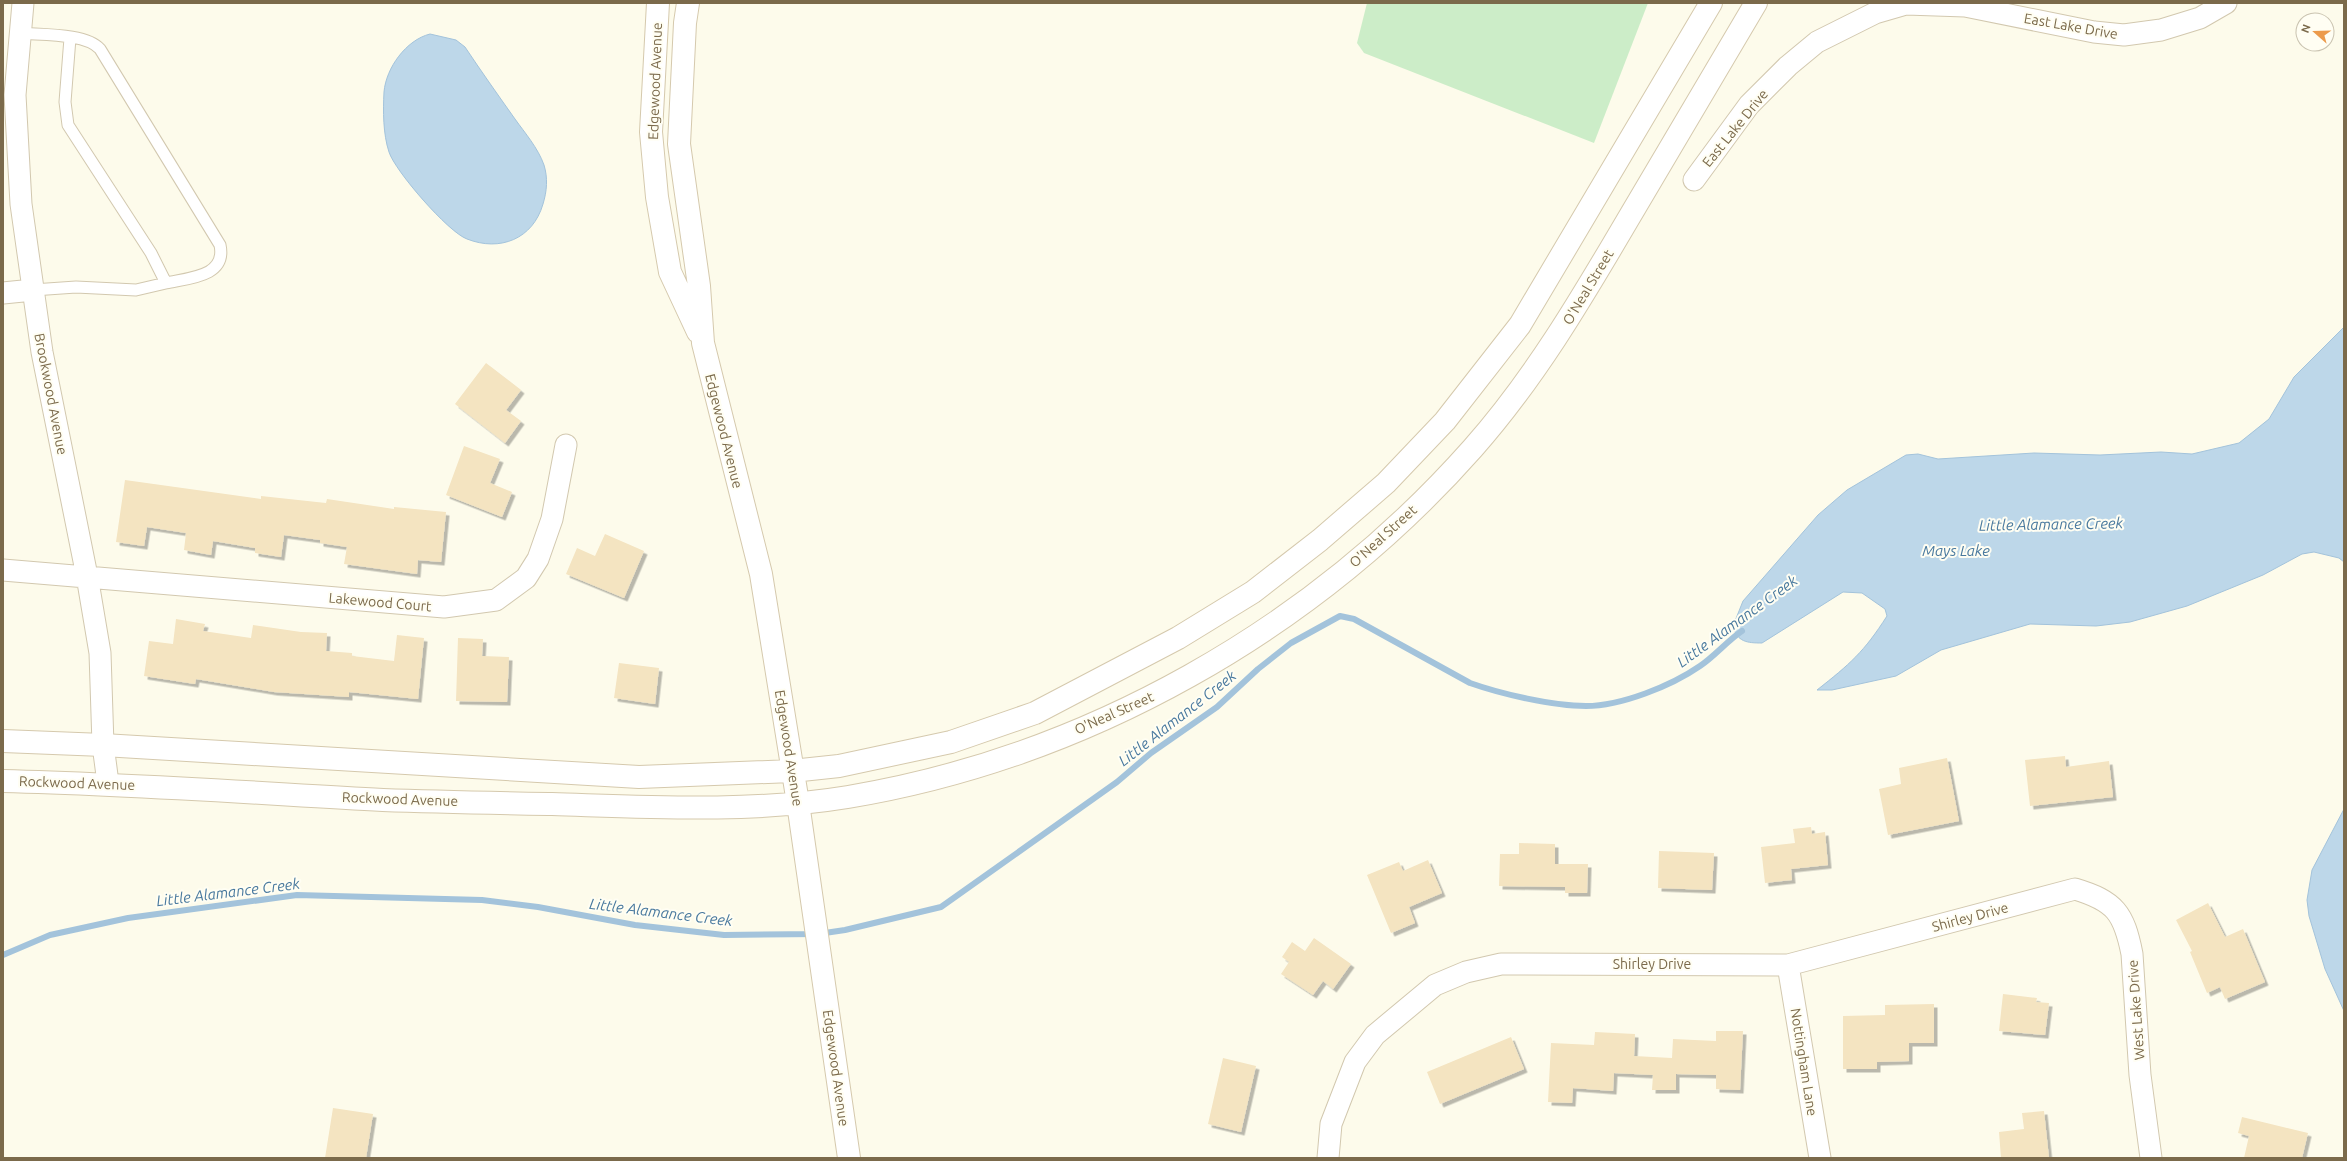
<svg xmlns="http://www.w3.org/2000/svg" width="2347" height="1161" viewBox="0 0 2347 1161" font-family="Ubuntu,sans-serif">
  <defs>
    <filter id="shadow"><feDropShadow dx="3.5" dy="3.5" stdDeviation="0" flood-color="#0004"/></filter>
  </defs>
  <rect width="100%" height="100%" fill="#fdfbeb"/>
  <path fill="#ccedc8" d="M 1367,3 L 1648,3 L 1594,143 L 1364,53 L 1357,43 Z"/>
  <path fill="#bdd7e9" stroke="#a3c3db" d="M 430,34 L 456,40 L 465,47 C 481,71 498,95 515,119 C 525,133 538,148 544,165 C 548,178 547,191 543,204 C 533,239 500,252 467,239 C 448,232 395,171 389,152 C 383,134 383,111 384,92 C 386,68 406,40 430,34 Z
    M 2344,327 L 2344,562 L 2339,558 L 2314,552 L 2302,554 L 2263,575 L 2187,606 L 2130,622 L 2096,626 L 2030,624 L 1941,650 L 1896,676 L 1832,690 L 1817,690 C 1850,664 1864,652 1887,616 L 1885,609 L 1862,593 L 1843,592 L 1762,643 C 1747,643 1737,642 1733,626 L 1743,601 L 1818,515 L 1847,490 L 1906,455 L 1918,454 L 1938,459 L 2034,453 L 2100,455 L 2161,452 L 2192,454 L 2239,443 L 2269,419 L 2294,377 Z
    M 2344,809 L 2344,1011 L 2325,969 L 2309,916 L 2307,900 L 2312,870 Z"/>
  <g fill="none" stroke-linecap="round" stroke-linejoin="round">
    <path stroke="#a3c3db" stroke-width="6" d="M 3,955 L 50,935 L 128,918 L 297,895 L 482,900 L 538,907 L 635,925 L 724,935 L 818,934 L 845,930 L 941,907 L 1117,782 L 1151,753 L 1217,707 L 1258,669 L 1291,643 L 1340,616 L 1354,619 L 1470,683 C 1501,694 1553,706 1586,706 C 1621,706 1671,686 1700,666 C 1715,656 1727,641 1742,631"/>
  </g>
  <path fill="#f4e4c1" filter="url(#shadow)" d="M 486,363 L 521,390 L 506,410 L 521,421 L 505,443 L 455,404 Z
    M 464,446 L 500,459 L 490,483 L 512,492 L 502,517 L 446,495 Z
    M 125,480 L 261,499 L 261,496 L 326,503 L 327,499 L 394,509 L 394,507 L 446,512 L 441,562 L 418,560 L 417,574 L 344,564 L 347,547 L 320,543 L 320,540 L 284,535 L 281,557 L 255,553 L 255,548 L 213,541 L 211,555 L 184,550 L 186,533 L 147,527 L 144,546 L 116,542 Z
    M 605,534 L 644,551 L 624,598 L 566,574 L 577,548 L 595,556 Z
    M 176,619 L 205,624 L 203,631 L 251,638 L 253,625 L 301,632 L 327,633 L 326,651 L 352,653 L 352,656 L 394,661 L 397,635 L 424,638 L 418,699 L 349,692 L 349,697 L 274,692 L 196,679 L 195,684 L 144,676 L 149,641 L 173,644 Z
    M 458,638 L 483,639 L 482,656 L 509,657 L 507,702 L 456,701 Z
    M 619,663 L 659,668 L 655,704 L 614,698 Z
    M 2065,756 L 2066,767 L 2109,761 L 2113,797 L 2030,806 L 2025,760 Z
    M 1947,758 L 1959,821 L 1888,835 L 1879,789 L 1901,784 L 1899,768 Z
    M 1811,827 L 1812,834 L 1825,832 L 1828,865 L 1791,869 L 1792,880 L 1765,883 L 1761,847 L 1795,843 L 1793,829 Z
    M 1519,843 L 1555,844 L 1555,864 L 1588,864 L 1587,893 L 1565,893 L 1565,887 L 1499,886 L 1500,854 L 1519,854 Z
    M 1659,851 L 1714,853 L 1712,890 L 1658,888 Z
    M 1428,860 L 1442,893 L 1409,907 L 1415,923 L 1391,933 L 1367,875 L 1399,862 L 1403,871 Z
    M 2208,903 L 2225,937 L 2243,929 L 2265,982 L 2225,999 L 2220,987 L 2207,993 L 2190,952 L 2192,951 L 2176,920 Z
    M 1314,938 L 1351,964 L 1333,989 L 1323,981 L 1313,995 L 1281,974 L 1289,962 L 1282,957 L 1292,942 L 1305,951 Z
    M 2003,994 L 2037,998 L 2036,1002 L 2049,1003 L 2045,1035 L 1999,1031 Z
    M 1934,1004 L 1934,1043 L 1909,1043 L 1909,1061 L 1877,1062 L 1877,1069 L 1843,1069 L 1843,1016 L 1885,1015 L 1885,1005 Z
    M 1716,1031 L 1743,1031 L 1740,1090 L 1716,1089 L 1716,1075 L 1676,1074 L 1676,1090 L 1652,1090 L 1653,1075 L 1614,1073 L 1613,1091 L 1573,1088 L 1572,1103 L 1548,1102 L 1551,1043 L 1594,1045 L 1595,1032 L 1635,1034 L 1634,1056 L 1672,1058 L 1673,1039 L 1716,1041 Z
    M 1511,1037 L 1524,1069 L 1440,1104 L 1427,1072 Z
    M 1223,1058 L 1256,1066 L 1241,1132 L 1208,1124 Z
    M 333,1108 L 373,1114 L 366,1158 L 325,1158 Z
    M 2044,1111 L 2049,1158 L 2001,1158 L 1999,1132 L 2024,1129 L 2022,1113 Z
    M 2242,1117 L 2308,1133 L 2302,1158 L 2244,1158 L 2249,1136 L 2238,1133 Z"/>
  <g fill="none" stroke-linecap="round" stroke-linejoin="round">
    <g stroke="#d2c8af" stroke-width="13">
      <path id="lane" d="M 20,33 C 41,35 86,33 100,49 L 220,245 C 227,277 188,278 166,283 L 151,253 L 68,125 L 65,102 L 70,38
        M 33,290 L 76,287 L 136,290 L 166,283"/>
    </g>
    <g stroke="#d2c8af" stroke-width="23">
      <path id="street" d="M 23,3 L 15,95 L 21,204 L 42,352 L 87,576 L 100,653 L 103,745 L 108,783
        M 1694,180 L 1749,105 L 1788,66 L 1817,42 L 1875,13 L 1906,4 L 1965,6 L 2094,32 L 2124,35 L 2161,30 L 2200,18 L 2226,3
        M 3,293 L 33,290
        M 3,570 L 444,607 L 496,600 L 526,578 L 538,559 L 552,519 L 566,445
        M 1788,965 L 1820,1158
        M 1328,1158 L 1331,1124 L 1355,1062 L 1375,1035 L 1435,985 L 1466,972 L 1501,964 L 1788,965 L 2075,889 C 2115,901 2124,913 2132,954 L 2140,1075 L 2151,1158"/>
    </g>
    <g stroke="#d5c9ad" stroke-width="24">
      <path id="secondary" d="M 658,3 L 651,132 L 657,197 L 670,272 L 698,332
        M 688,3 L 685,23 L 679,144 L 699,286 L 703,343 L 761,574 L 798,803 L 849,1158
        M 3,741 L 103,745 L 639,777 L 792,771 L 839,766 L 951,742 L 1035,713 L 1178,638 L 1253,592 L 1320,540 L 1386,483 L 1445,421 L 1520,325 L 1711,3
        M 3,781 C 130,784 256,793 383,800 C 439,802 496,803 552,804 C 650,807 750,813 848,797 C 1087,757 1312,630 1473,448 C 1534,379 1580,301 1627,221 C 1670,149 1713,76 1756,3"/>
    </g>
    <use href="#lane" stroke="#fff" stroke-width="11"/>
    <use href="#street" stroke="#fff" stroke-width="21"/>
    <use href="#secondary" stroke="#fff" stroke-width="22"/>
  </g>
  <g text-anchor="middle" dominant-baseline="central" stroke-width="4" stroke-linejoin="round" paint-order="stroke">
    <g font-size="14" fill="#7b6a4b" stroke="#fffef3">
      <text transform="translate(2071 26) rotate(10)">East Lake Drive</text>
      <text transform="translate(655 81) rotate(-88)">Edgewood Avenue</text>
      <text transform="translate(1735 128) rotate(-51)">East Lake Drive</text>
      <text transform="translate(1588 287) rotate(-59)">O'Neal Street</text>
      <text transform="translate(51 394) rotate(79)">Brookwood Avenue</text>
      <text transform="translate(724 431) rotate(76)">Edgewood Avenue</text>
      <text transform="translate(1383 536) rotate(-42)">O'Neal Street</text>
      <text transform="translate(380 602) rotate(5)">Lakewood Court</text>
      <text transform="translate(1114 713) rotate(-24)">O'Neal Street</text>
      <text transform="translate(789 748) rotate(81)">Edgewood Avenue</text>
      <text transform="translate(77 783) rotate(2)">Rockwood Avenue</text>
      <text transform="translate(400 799) rotate(2)">Rockwood Avenue</text>
      <text transform="translate(1970 917) rotate(-15)">Shirley Drive</text>
      <text x="1652" y="964">Shirley Drive</text>
      <text transform="translate(2136 1010) rotate(-94)">West Lake Drive</text>
      <text transform="translate(1804 1062) rotate(81)">Nottingham Lane</text>
      <text transform="translate(836 1068) rotate(82)">Edgewood Avenue</text>
    </g>
    <g font-size="15" font-style="italic" fill="#49799e" stroke="#fffef3">
      <text transform="translate(2051 524) rotate(-1)">Little Alamance Creek</text>
      <text x="1956" y="550">Mays Lake</text>
      <text transform="translate(1737 621) rotate(-36)">Little Alamance Creek</text>
      <text transform="translate(1177 718) rotate(-38)">Little Alamance Creek</text>
      <text transform="translate(228 892) rotate(-7)">Little Alamance Creek</text>
      <text transform="translate(661 912) rotate(7)">Little Alamance Creek</text>
    </g>
  </g>
  <rect width="2347" height="1161" fill="none" stroke="#7b6a4b" stroke-width="8"/>
  <g transform="translate(2315 32) rotate(290)"><circle r="19" fill="#fffef3" stroke="#cac3b0"/>
  <path d="M0-3L7 15L0 10L-7 15Z" fill="#ec9b4c"/>
  <text y="-6" font-size="11" font-weight="bold" text-anchor="middle" fill="#7b6a4b">N</text>
  </g>
</svg>
